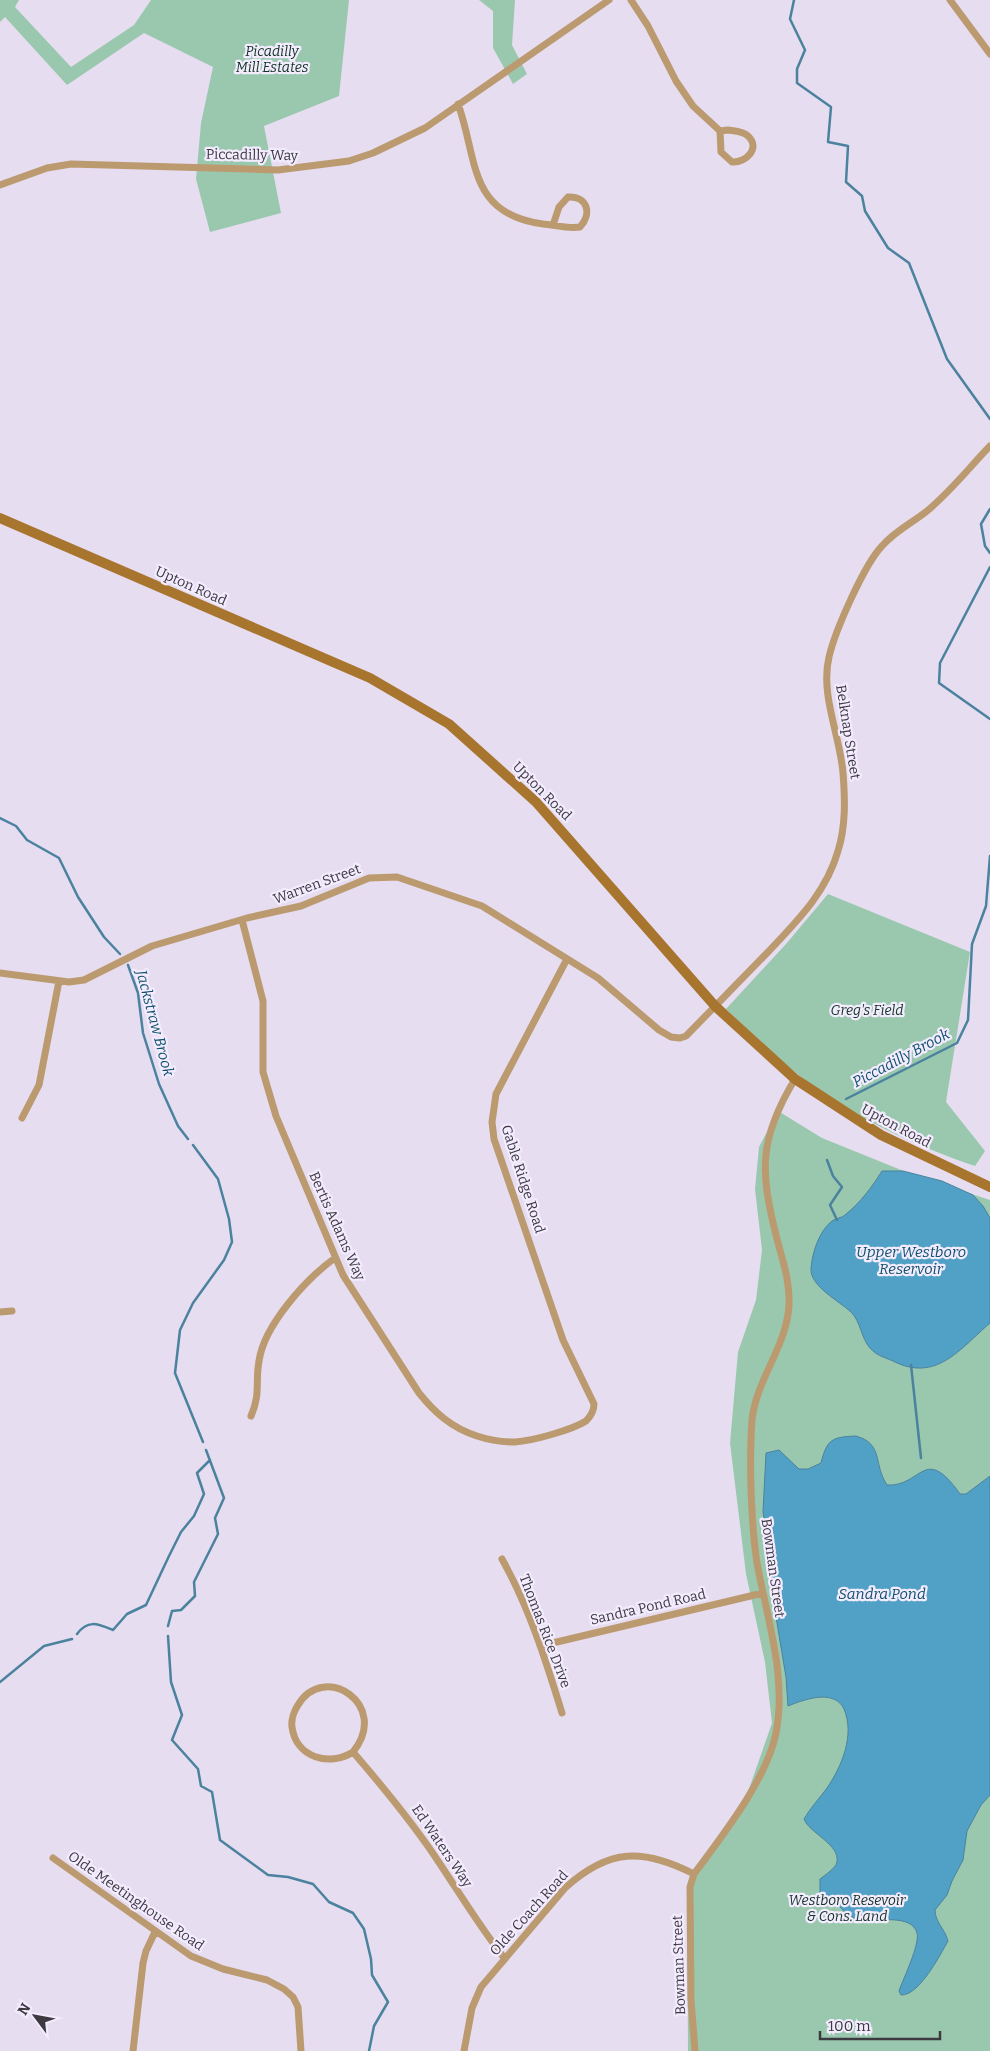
<svg xmlns="http://www.w3.org/2000/svg" width="990" height="2051" viewBox="0 0 990 2051" font-family="Bitter,serif">
  <rect width="100%" height="100%" fill="#e6ddf1"/>
  <path fill="#9ac8ae" d="M 0,0 L 19,0 L 15,7 L 71,67 L 134,25 L 151,0 L 349,0 L 339,96 L 264,126 L 281,213 L 210,232 L 196,179 L 201,123 L 213,67 L 144,33 L 67,85 L 5,17 L 0,22 Z
    M 479,0 L 515,0 L 512,45 L 527,74 L 513,84 L 493,48 L 493,11 Z
    M 828,894 L 970,952 L 946,1102 L 985,1151 L 975,1166 C 928,1150 872,1126 830,1098 C 792,1073 759,1040 726,1009 L 786,944 Z
    M 778,1111 L 822,1138 L 911,1174 L 990,1200 L 990,2051 L 688,2051 L 687,1895 L 690,1885 L 742,1809 L 772,1723 L 765,1662 L 746,1574 L 730,1443 L 738,1352 L 756,1300 L 762,1250 L 755,1189 L 759,1147 Z"/>
  <path fill="#51a1c6" stroke="#4b829e" d="M 882,1171 L 903,1171 L 942,1181 L 973,1195 L 983,1206 L 990,1218 L 990,1323 C 960,1349 936,1383 893,1361 C 884,1357 877,1356 870,1348 C 861,1338 861,1322 851,1312 C 839,1301 810,1286 811,1269 C 812,1253 819,1231 832,1221 C 836,1218 842,1218 845,1215 C 861,1202 872,1187 882,1171 Z
    M 856,1436 C 884,1444 873,1464 887,1485 C 922,1487 924,1443 960,1494 L 966,1494 L 990,1476 L 990,1795 L 981,1805 L 967,1831 L 963,1860 L 952,1881 L 947,1895 L 935,1910 C 935,1922 945,1929 948,1941 C 940,1955 919,1996 901,1995 L 899,1991 C 903,1979 920,1945 917,1933 C 912,1913 874,1922 860,1920 C 846,1917 845,1911 836,1903 C 831,1899 824,1898 820,1893 L 820,1879 C 825,1875 836,1868 837,1862 C 840,1844 809,1833 804,1819 C 811,1807 819,1799 827,1788 C 842,1766 855,1735 844,1709 C 834,1688 803,1700 788,1706 L 786,1677 L 776,1617 L 770,1556 L 763,1512 L 766,1453 L 779,1450 L 799,1469 L 808,1469 L 821,1463 C 827,1439 832,1437 856,1436 Z"/>
  <g fill="none" stroke-linecap="round" stroke-linejoin="round">
    <path stroke="#4b829e" stroke-width="2.5" d="M 794,0 L 790,19 L 805,50 L 797,69 L 797,83 L 831,107 L 828,142 L 848,146 L 846,182 L 862,196 L 865,211 L 888,248 L 909,263 L 947,359 L 990,419
      M 990,509 L 981,524 L 985,546 L 990,553
      M 990,567 L 940,663 L 939,683 L 990,719
      M 0,818 L 16,826 L 27,840 L 59,858 L 78,897 L 104,937 L 120,954
      M 128,965 L 138,993 L 143,1033 L 159,1084 L 178,1126 L 188,1139
      M 846,1099 L 957,1043 L 968,1020 L 972,944 L 986,906 L 990,856
      M 193,1145 L 218,1179 L 229,1219 L 232,1242 L 224,1260 L 193,1303 L 180,1330 L 175,1373 L 203,1442
      M 827,1160 L 833,1176 L 842,1187 L 830,1205 L 837,1220
      M 911,1365 L 921,1458
      M 168,1626 L 172,1611 L 181,1610 L 195,1596 L 194,1582 L 218,1534 L 215,1518 L 224,1498 L 206,1450
      M 77,1634 C 88,1619 98,1624 113,1630 L 127,1614 L 146,1605 L 169,1556 L 181,1532 L 194,1516 L 204,1494 L 197,1473 L 210,1460
      M 168,1636 L 171,1682 L 182,1715 L 172,1740 L 198,1769 L 201,1786 L 212,1792 L 220,1840 L 268,1875 L 288,1877 L 313,1884 L 329,1902 L 353,1913 L 364,1929 L 371,1959 L 372,1975 L 388,2002 L 374,2026 L 369,2051
      M 0,1682 L 44,1646 L 72,1639"/>
    <path stroke="#bc9a70" stroke-width="7" d="M 631,0 L 648,26 L 676,81 L 693,106 L 720,131
      M 950,0 L 990,54
      M 458,104 C 478,158 467,214 543,224 C 555,225 568,229 580,227 C 592,214 588,196 568,197 L 559,207 L 553,225
      M 728,130 C 734,131 743,131 748,136 C 761,148 746,163 732,162 L 721,152 L 720,131 Z
      M 0,185 L 47,168 L 71,164 L 278,170 L 349,161 L 373,153 L 425,128 L 609,0
      M 242,920 L 263,1001 L 263,1072 L 276,1116 L 343,1275 L 419,1393 C 435,1413 452,1428 477,1436 C 489,1440 502,1442 515,1442 C 532,1441 572,1430 586,1421 C 591,1416 594,1411 594,1404 L 563,1340 L 494,1139 L 492,1122 L 496,1094 L 567,959
      M 0,973 L 69,982 L 84,980 L 152,946 L 247,918 L 301,906 L 369,878 L 397,877 L 482,906 L 598,978 L 659,1030 L 671,1037 L 680,1038 L 686,1036 C 713,1008 741,980 768,952 C 797,921 826,893 838,851 C 846,826 845,798 843,773 C 840,735 820,695 829,657 C 835,631 864,565 882,546 C 895,531 912,523 927,511 C 950,492 969,468 990,446
      M 22,1118 L 39,1085 L 59,981
      M 0,1312 L 12,1311
      M 251,1416 C 261,1393 255,1383 259,1361 C 264,1325 307,1278 335,1258
      M 502,1559 C 529,1607 546,1661 562,1713
      M 540,1646 L 763,1593
      M 353,1752 C 330,1767 296,1758 292,1727 C 291,1720 294,1711 298,1705 C 324,1661 391,1705 353,1752 C 384,1788 414,1824 440,1864 C 462,1897 480,1927 505,1959
      M 53,1858 L 191,1956 L 223,1969 L 267,1980 L 284,1989 L 293,1997 L 298,2007 L 301,2051
      M 133,2051 L 143,1963 L 146,1951 L 155,1932
      M 464,2051 L 472,2008 L 481,1987 L 565,1888 C 609,1848 643,1848 694,1874
      M 695,2051 L 691,2000 L 690,1887 L 694,1874 C 722,1836 767,1779 776,1733 C 787,1677 767,1618 757,1563 C 751,1523 749,1461 752,1420 C 756,1380 787,1346 789,1305 C 790,1281 783,1262 777,1239 C 760,1172 758,1140 795,1079"/>
    <path stroke="#a8752f" stroke-width="10" d="M 0,518 L 370,678 L 449,724 L 536,802 L 715,1006 L 795,1079 L 881,1135 L 990,1187"/>
  </g>
  <g text-anchor="middle" dominant-baseline="central" stroke-width="4.5" stroke-linejoin="round" paint-order="stroke">
    <g font-size="14" font-style="italic" fill="#123423" stroke="#f3ebfe">
      <text x="272" y="51">Picadilly<tspan x="272" dy="16">Mill Estates</tspan></text>
      <text x="867" y="1010">Greg's Field</text>
      <text x="847" y="1900">Westboro Resevoir<tspan x="847" dy="16">&amp; Cons. Land</tspan></text>
    </g>
    <g font-size="14" fill="#3c3940" stroke="#f3ebfe">
      <text transform="translate(252 155) rotate(1)">Piccadilly Way</text>
      <text transform="translate(191 586) rotate(24)">Upton Road</text>
      <text transform="translate(848 732) rotate(81)">Belknap Street</text>
      <text transform="translate(542 791) rotate(45)">Upton Road</text>
      <text transform="translate(317 884) rotate(-20)">Warren Street</text>
      <text transform="translate(896 1126) rotate(28)">Upton Road</text>
      <text transform="translate(523 1179) rotate(72)">Gable Ridge Road</text>
      <text transform="translate(337 1226) rotate(66)">Bertis Adams Way</text>
      <text transform="translate(773 1568) rotate(82)">Bowman Street</text>
      <text transform="translate(648 1607) rotate(-13)">Sandra Pond Road</text>
      <text transform="translate(545 1631) rotate(69)">Thomas Rice Drive</text>
      <text transform="translate(442 1846) rotate(56)">Ed Waters Way</text>
      <text transform="translate(136 1901) rotate(35)">Olde Meetinghouse Road</text>
      <text transform="translate(529 1913) rotate(-48)">Olde Coach Road</text>
      <text transform="translate(679 1965) rotate(-92)">Bowman Street</text>
    </g>
    <g font-size="15" font-style="italic" fill="#10516c" stroke="#f3ebfe">
      <text transform="translate(155 1023) rotate(75)">Jackstraw Brook</text>
      <text transform="translate(901 1058) rotate(-28)">Piccadilly Brook</text>
      <text x="911" y="1252">Upper Westboro<tspan x="911" dy="17">Reservoir</tspan></text>
      <text x="882" y="1594">Sandra Pond</text>
    </g>
  </g>
  <g transform="translate(35 2016) rotate(302)" stroke="#f3ebfe" stroke-width="4" paint-order="stroke">
  <path d="M0-4L9 19L0 12L-9 19Z" fill="#3c3940"/>
  <text y="-8" font-size="14" font-weight="bold" text-anchor="middle" fill="#3c3940">N</text>
  </g>
  <path d="M820 2031v8h120v-8" fill="none" stroke="#3c3940" stroke-width="2.5"/>
  <text x="828" y="2031" font-size="15" fill="#3c3940" stroke="#f3ebfe" stroke-width="4" paint-order="stroke">100 m</text>
</svg>
